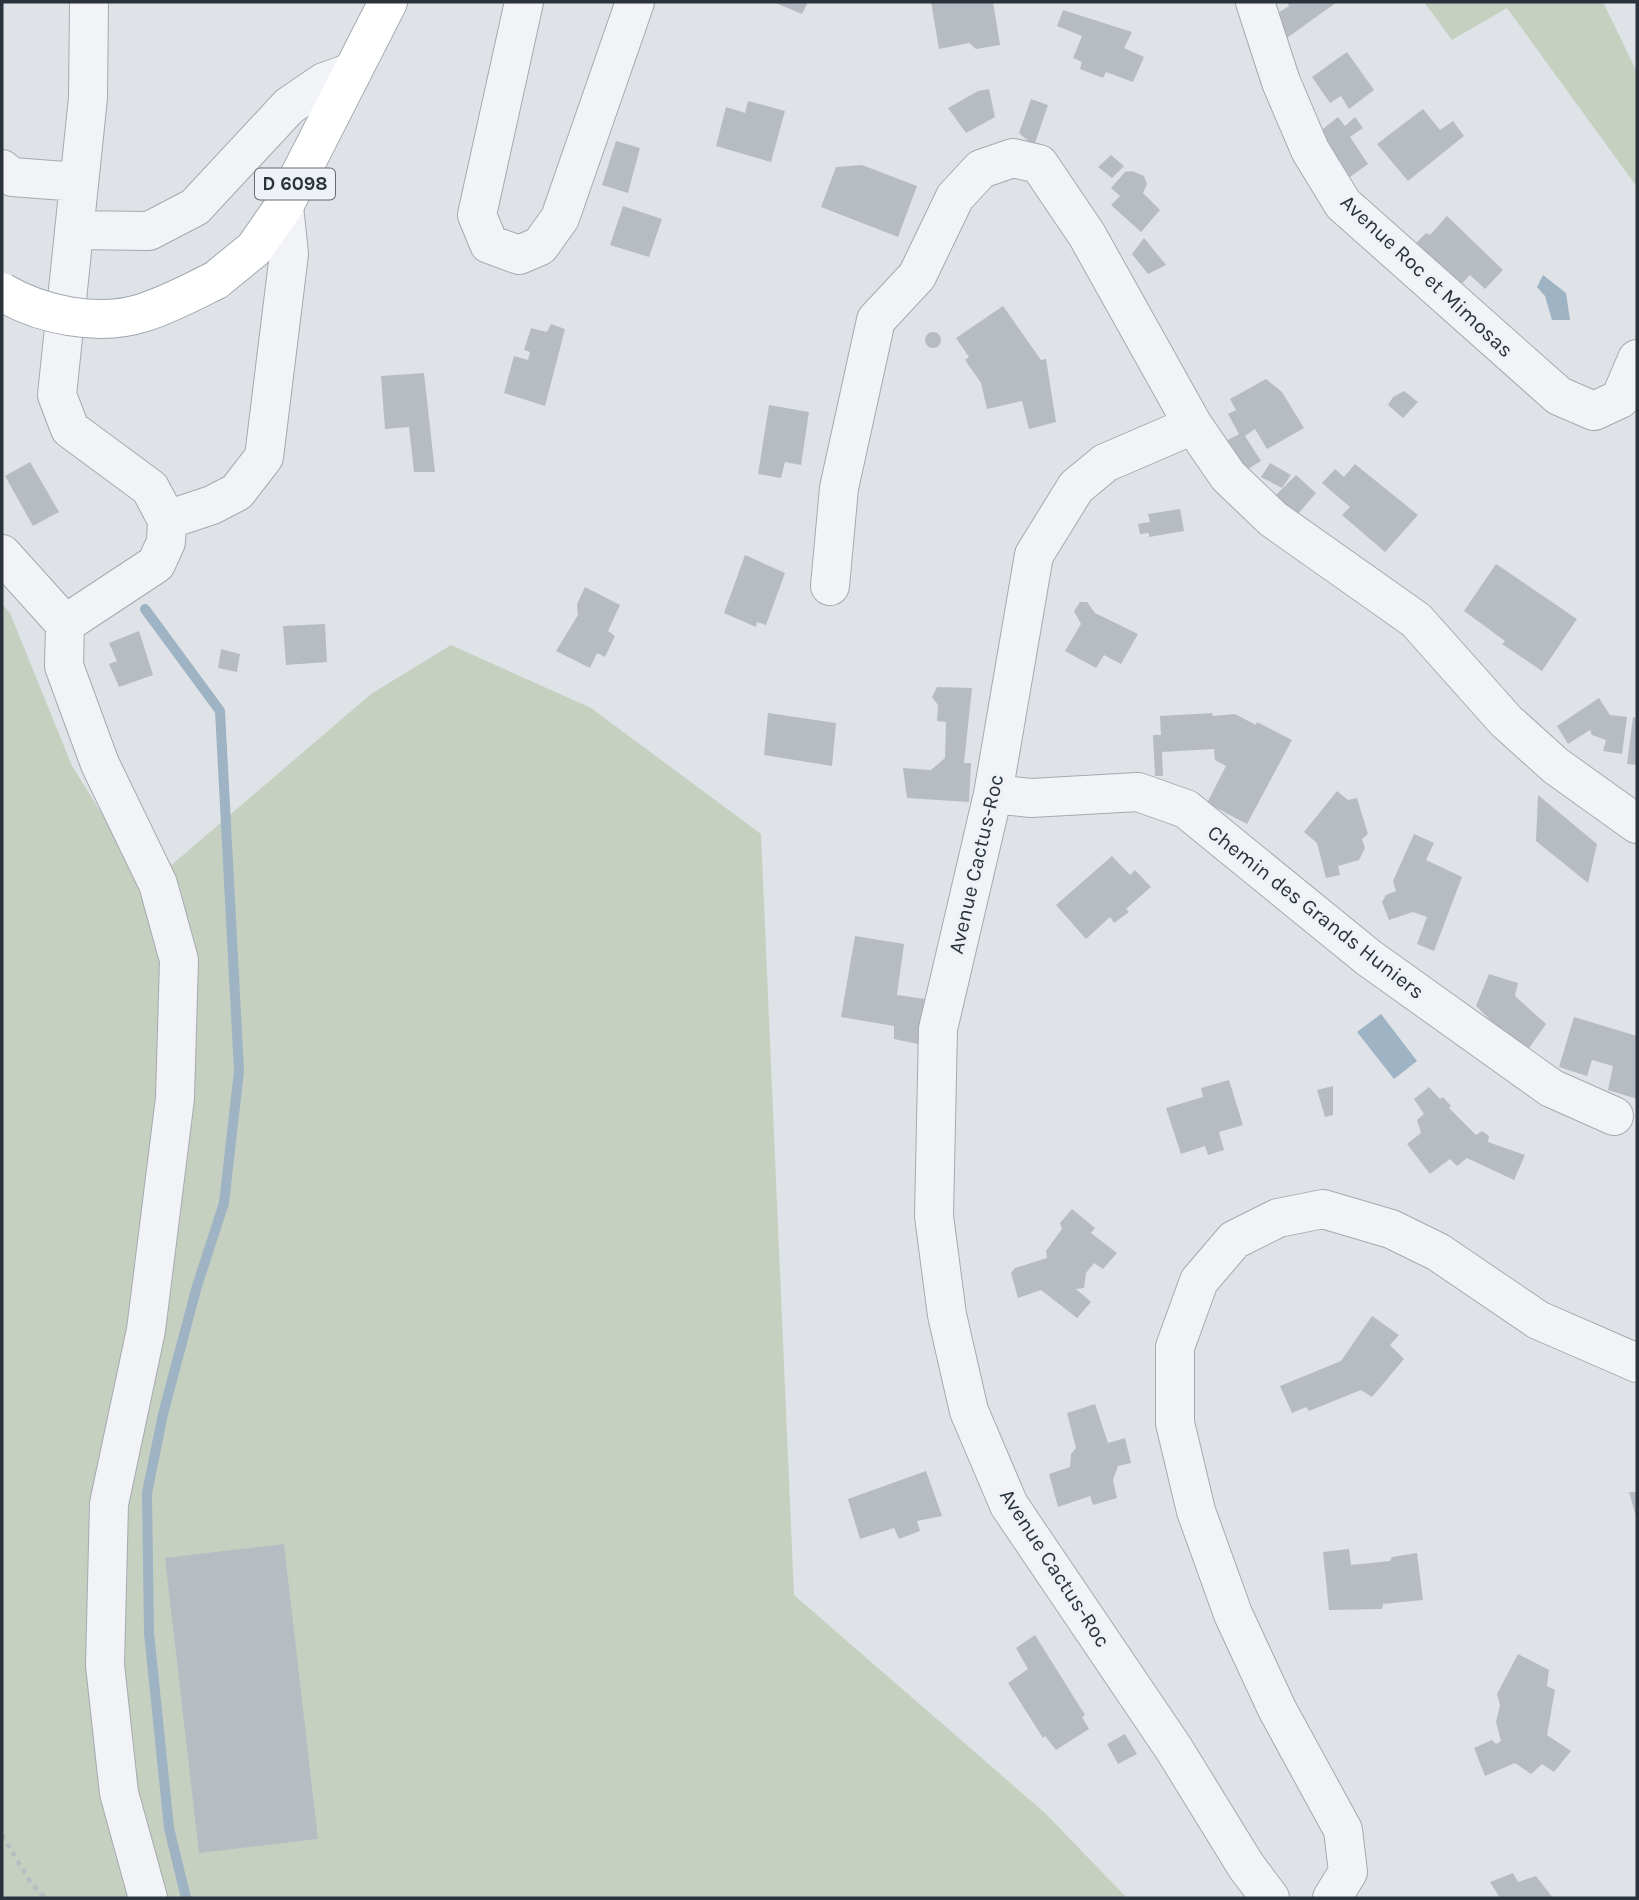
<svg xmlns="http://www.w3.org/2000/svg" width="1639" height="1900" viewBox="0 0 1639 1900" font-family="Karla,sans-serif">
  <rect width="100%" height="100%" fill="#dfe3e7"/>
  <path fill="#c6d0c1" d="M 1424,2 L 1603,2 L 1637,72 L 1637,187 L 1507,8 L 1452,40 Z
    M 2,604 L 10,613 L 72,766 L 147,886 L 371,694 L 451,645 L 591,708 L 761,834 L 794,1595 L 1045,1813 L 1127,1898 L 2,1898 Z"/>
  <path fill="#9eb3c3" d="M 1543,275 L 1566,293 L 1570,320 L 1552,320 L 1545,296 L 1537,287 Z
    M 1381,1014 L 1417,1061 L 1394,1079 L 1357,1032 Z"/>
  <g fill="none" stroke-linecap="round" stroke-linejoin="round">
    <path stroke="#9eb3c3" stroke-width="10" d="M 145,609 L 220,711 L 239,1071 L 224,1203 L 197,1286 L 163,1414 L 147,1493 L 149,1633 L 169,1828 L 186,1898"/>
  </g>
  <path fill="#b7bcc3" d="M 773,2 L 808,2 L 802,14 Z
    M 931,2 L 993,2 L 1000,45 L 976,49 L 969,43 L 939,49 Z
    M 1287,2 L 1337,2 L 1284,40 L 1275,15 L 1289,6 Z
    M 1063,10 L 1132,32 L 1124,48 L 1144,57 L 1133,82 L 1106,72 L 1103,78 L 1080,69 L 1082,62 L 1073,58 L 1082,36 L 1057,26 Z
    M 1347,52 L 1374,90 L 1349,109 L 1341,96 L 1330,103 L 1312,77 Z
    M 989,89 L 995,117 L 966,133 L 948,108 L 978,91 Z
    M 1031,99 L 1048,105 L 1034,146 L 1019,133 Z
    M 748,101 L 785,111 L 771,162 L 716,146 L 726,107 L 745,113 Z
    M 1423,109 L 1440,130 L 1453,121 L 1464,136 L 1408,181 L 1377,144 Z
    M 1338,117 L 1345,126 L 1355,117 L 1363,128 L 1350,137 L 1368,164 L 1343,182 L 1318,133 Z
    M 616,141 L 640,148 L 628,193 L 602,185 Z
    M 1111,155 L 1124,166 L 1112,178 L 1098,167 Z
    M 862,165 L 917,186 L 898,237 L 821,207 L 836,167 Z
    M 1132,171 L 1144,176 L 1147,184 L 1143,193 L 1160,210 L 1141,232 L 1111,205 L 1120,196 L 1111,188 L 1125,172 Z
    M 623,206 L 662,219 L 649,257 L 610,245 Z
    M 1447,216 L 1503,270 L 1485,289 L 1470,275 L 1454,292 L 1410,249 L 1426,233 L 1430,235 Z
    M 1144,238 L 1166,265 L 1148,274 L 1132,254 Z
    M 1003,306 L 1041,360 L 1046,359 L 1056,422 L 1029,429 L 1022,401 L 987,409 L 981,383 L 965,360 L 969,357 L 956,338 Z
    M 551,324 L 565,329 L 545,406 L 504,393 L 514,356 L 528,360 L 530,352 L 524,350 L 531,328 L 547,332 Z
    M925 340a8 8 0 1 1 16 0a8 8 0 1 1-16 0Z
    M 424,373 L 435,472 L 414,472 L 409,427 L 385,429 L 381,376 Z
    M 1266,379 L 1282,392 L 1304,428 L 1267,449 L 1255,429 L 1245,436 L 1261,461 L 1243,472 L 1224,442 L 1239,434 L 1228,414 L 1236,410 L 1230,399 Z
    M 1404,391 L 1418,402 L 1403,418 L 1388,405 L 1393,397 Z
    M 769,405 L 809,412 L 801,465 L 785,462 L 781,478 L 758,474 Z
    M 30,462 L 59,512 L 33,526 L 5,476 Z
    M 1270,463 L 1291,475 L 1282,488 L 1261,477 Z
    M 1355,464 L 1418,515 L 1385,552 L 1342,515 L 1350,507 L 1322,483 L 1335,469 L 1344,477 Z
    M 1296,475 L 1316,493 L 1297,515 L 1274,497 Z
    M 1180,509 L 1184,531 L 1149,537 L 1149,533 L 1140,534 L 1138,524 L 1150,522 L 1148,514 Z
    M 745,555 L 785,573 L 766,625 L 757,622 L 756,627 L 724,613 Z
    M 1496,564 L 1577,619 L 1542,671 L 1502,644 L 1505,641 L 1464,611 Z
    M 585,587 L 620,605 L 608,631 L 615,636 L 605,657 L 597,653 L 590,668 L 556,651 L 578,615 L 577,604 Z
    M 1080,602 L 1087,602 L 1095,613 L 1138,634 L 1121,664 L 1104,655 L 1096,668 L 1065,651 L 1081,624 L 1074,611 Z
    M 325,624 L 327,662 L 286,665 L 283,626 Z
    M 139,631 L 153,675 L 119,687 L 109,664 L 117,661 L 109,643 Z
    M 221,649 L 240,654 L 237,672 L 218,668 Z
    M 937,687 L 972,688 L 964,763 L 971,763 L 969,802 L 907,798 L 903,768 L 931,770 L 945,758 L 946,722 L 937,721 L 938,705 L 932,697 Z
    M 1599,698 L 1610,715 L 1627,717 L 1622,754 L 1603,751 L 1606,740 L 1592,735 L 1590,730 L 1568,744 L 1557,726 Z
    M 768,713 L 836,723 L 832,766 L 764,755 Z
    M 1212,713 L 1213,716 L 1235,714 L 1256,725 L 1257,722 L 1292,740 L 1247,824 L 1207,803 L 1226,766 L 1215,760 L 1214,749 L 1162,752 L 1163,776 L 1155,776 L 1153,735 L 1161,735 L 1160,716 Z
    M 1633,717 L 1637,718 L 1637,765 L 1627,764 Z
    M 1337,791 L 1348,800 L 1357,798 L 1368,834 L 1362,839 L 1365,848 L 1359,860 L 1338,866 L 1340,875 L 1326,878 L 1317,843 L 1304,832 Z
    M 1538,795 L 1597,844 L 1588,883 L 1536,841 Z
    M 1414,834 L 1434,843 L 1426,860 L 1462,877 L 1434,951 L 1417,944 L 1427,917 L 1413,912 L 1389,920 L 1382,902 L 1386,895 L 1396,891 L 1393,881 Z
    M 1112,856 L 1130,875 L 1135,870 L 1151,887 L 1126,909 L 1129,912 L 1114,923 L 1110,917 L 1086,939 L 1056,905 Z
    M 855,936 L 904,944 L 897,995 L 925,999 L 918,1044 L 894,1039 L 894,1026 L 841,1017 Z
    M 1489,974 L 1518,983 L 1515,996 L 1546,1024 L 1525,1054 L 1476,1006 Z
    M 1574,1017 L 1637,1036 L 1637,1099 L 1608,1090 L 1613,1066 L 1592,1060 L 1587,1076 L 1559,1067 Z
    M 1229,1080 L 1243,1125 L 1219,1132 L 1224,1150 L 1208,1155 L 1205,1146 L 1181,1154 L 1166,1108 L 1203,1097 L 1201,1088 Z
    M 1333,1086 L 1333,1115 L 1325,1117 L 1317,1090 Z
    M 1429,1087 L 1440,1099 L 1443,1097 L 1451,1106 L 1449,1108 L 1476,1135 L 1482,1131 L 1489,1136 L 1488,1142 L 1525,1155 L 1514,1180 L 1467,1158 L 1457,1166 L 1450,1159 L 1430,1174 L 1407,1144 L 1421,1133 L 1417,1120 L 1424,1114 L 1414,1099 Z
    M 1072,1209 L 1095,1228 L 1091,1233 L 1117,1253 L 1103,1269 L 1094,1263 L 1086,1273 L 1084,1288 L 1076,1289 L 1091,1302 L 1077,1318 L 1041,1290 L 1018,1298 L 1011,1273 L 1015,1268 L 1047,1258 L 1046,1251 L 1062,1229 L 1060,1223 Z
    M 1372,1316 L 1399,1335 L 1390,1345 L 1404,1359 L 1372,1397 L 1361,1390 L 1309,1411 L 1306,1407 L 1292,1413 L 1280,1386 L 1341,1361 Z
    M 1095,1404 L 1108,1443 L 1125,1438 L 1131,1463 L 1118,1466 L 1113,1480 L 1117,1498 L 1093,1505 L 1090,1496 L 1058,1507 L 1049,1474 L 1070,1467 L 1071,1454 L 1076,1448 L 1067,1413 Z
    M 926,1471 L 942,1516 L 917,1521 L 920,1531 L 899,1539 L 894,1528 L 860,1539 L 848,1499 Z
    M 1629,1492 L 1637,1492 L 1637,1520 Z
    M 284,1544 L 318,1839 L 199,1853 L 165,1558 Z
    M 1349,1549 L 1351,1565 L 1390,1561 L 1392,1557 L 1417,1553 L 1423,1600 L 1383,1604 L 1382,1609 L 1329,1610 L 1323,1552 Z
    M 1035,1635 L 1085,1715 L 1082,1717 L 1089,1729 L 1056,1750 L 1045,1736 L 1043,1738 L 1008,1683 L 1028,1669 L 1016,1648 Z
    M 1518,1654 L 1549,1670 L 1547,1686 L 1555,1690 L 1547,1735 L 1571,1751 L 1554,1772 L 1542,1764 L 1531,1774 L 1515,1763 L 1485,1776 L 1474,1748 L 1492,1740 L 1496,1744 L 1501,1741 L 1496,1722 L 1500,1705 L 1497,1694 Z
    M 1125,1734 L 1137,1754 L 1118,1764 L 1107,1744 Z
    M 1513,1873 L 1518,1882 L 1536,1876 L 1553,1898 L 1500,1898 L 1490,1882 Z"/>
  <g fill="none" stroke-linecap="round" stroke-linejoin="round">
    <g stroke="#a5aab0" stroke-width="40">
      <path id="minor" d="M 524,2 L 477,215 L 489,244 L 519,255 L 540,246 L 560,218 L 635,2
        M 1255,2 L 1281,82 L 1310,150 L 1343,204 L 1559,396 L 1594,411 L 1620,399 L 1637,359
        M 2,169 L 12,177 L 78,182
        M 74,230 L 149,231 L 195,207 L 289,106 L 324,82 L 352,72
        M 167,520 L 212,505 L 237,492 L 264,457 L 289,254 L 284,206
        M 2,554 L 65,624 L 64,666 L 100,764 L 158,884 L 179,960 L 175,1098 L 146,1330 L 109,1504 L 105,1665 L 119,1793 L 148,1898
        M 830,586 L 839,488 L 876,320 L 917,276 L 955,197 L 981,169 L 1013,158 L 1039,164 L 1087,235 L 1193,425
        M 65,624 L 156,564 L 166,542 L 167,520 L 150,488 L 70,429 L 57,395 L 88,98 L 89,2
        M 993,794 L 1031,798 L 1138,792 L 1186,809 L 1369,958 L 1551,1088 L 1614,1116
        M 1270,1898 L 1246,1866 L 1174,1749 L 1009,1505 L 969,1411 L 947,1315 L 934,1216 L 938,1029 L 993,794 L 1034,555 L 1076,487 L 1105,463 L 1193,425 L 1228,476 L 1273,519 L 1416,620 L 1506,721 L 1556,766 L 1637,824
        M 1332,1898 L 1348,1872 L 1343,1830 L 1277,1709 L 1233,1614 L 1196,1511 L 1175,1423 L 1175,1347 L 1199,1281 L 1234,1240 L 1278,1218 L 1323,1209 L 1391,1229 L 1438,1252 L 1538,1320 L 1637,1363"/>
    </g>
    <g stroke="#a0a8b1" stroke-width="40">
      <path id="major" d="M 216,280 L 254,249 L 284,206 L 388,2"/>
    </g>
    <path stroke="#b9bdc2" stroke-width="4.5" stroke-dasharray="5 5" stroke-linecap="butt" d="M 2,1835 L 31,1883 L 45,1898"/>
    <use href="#minor" stroke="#f1f3f6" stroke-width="38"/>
    <use href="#major" stroke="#fff" stroke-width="38"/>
    <g stroke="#a0a8b1" stroke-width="40" stroke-linecap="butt">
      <path id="major-bridge" d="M 2,292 C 41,315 98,327 142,313 C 168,305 192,292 216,280"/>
    </g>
    <use href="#major-bridge" stroke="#fff" stroke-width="38"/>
  </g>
  <g text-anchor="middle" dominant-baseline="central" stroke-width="6" stroke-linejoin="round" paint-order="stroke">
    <rect fill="#eef1f5" stroke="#656b74" stroke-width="2" x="255" y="168.5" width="80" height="31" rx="5"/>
    <g font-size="19" font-weight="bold" fill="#2a323c">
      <text x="295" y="184">D 6098</text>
    </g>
    <g font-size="21" fill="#2a323c" stroke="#eef1f5">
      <text transform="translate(1427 276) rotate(43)">Avenue Roc et Mimosas</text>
      <text transform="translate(976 864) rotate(-77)">Avenue Cactus-Roc</text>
      <text transform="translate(1316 912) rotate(38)">Chemin des Grands Huniers</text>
      <text transform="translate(1055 1568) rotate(57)">Avenue Cactus-Roc</text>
    </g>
  </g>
  <rect width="1639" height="1900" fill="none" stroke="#2a323c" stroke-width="7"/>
</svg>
